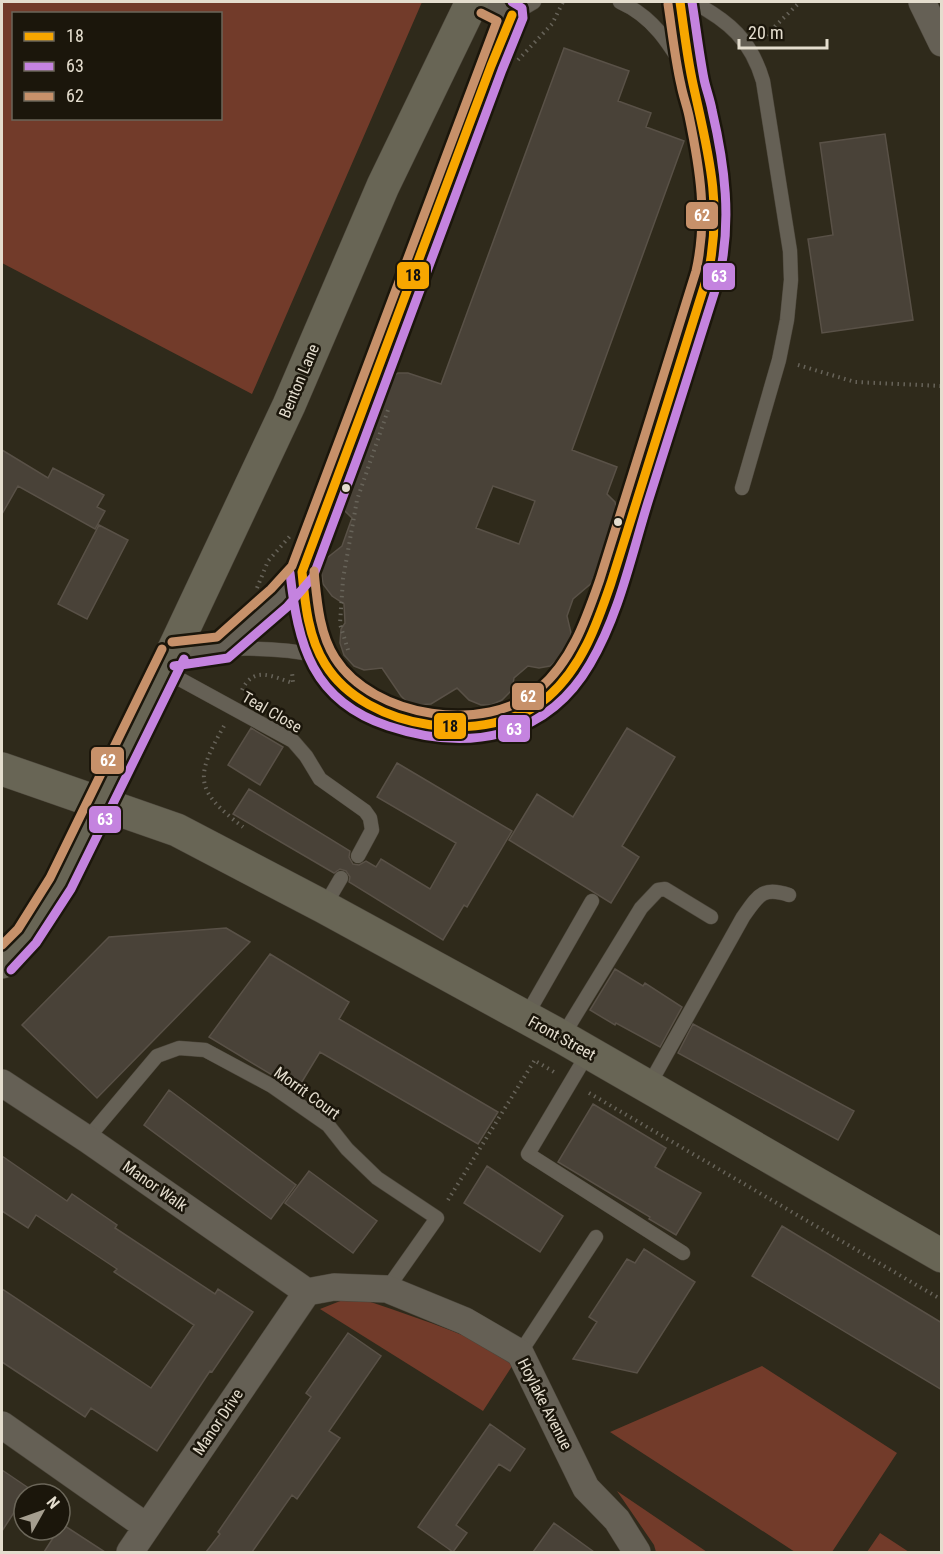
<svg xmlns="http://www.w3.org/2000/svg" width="943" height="1554" viewBox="0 0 943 1554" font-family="'Roboto Condensed',sans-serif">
  <rect width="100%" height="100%" fill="#2f2a1b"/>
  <path fill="#723b2a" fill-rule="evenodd" d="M 2,2 L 422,2 L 252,394 L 2,263 ZM 14,14 L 220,14 L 220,118 L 14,118 Z
    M 353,1296 C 408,1315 464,1332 516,1360 L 483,1411 L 320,1309 Z
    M 762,1366 L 897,1453 L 832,1552 L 795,1552 L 610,1432 Z
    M 617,1491 L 707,1552 L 656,1552 L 654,1545 Z
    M 880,1533 L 909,1552 L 867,1552 Z"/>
  <path fill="#494238" stroke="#595147" stroke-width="1.5" fill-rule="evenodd" d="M 564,48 L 629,71 L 618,101 L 651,113 L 646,127 L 684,141 L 572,450 L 617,467 L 607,494 L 615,502 L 618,514 L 594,581 L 573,599 L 567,616 L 571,633 L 569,648 L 560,658 L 550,666 L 539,668 L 528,666 L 514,678 L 512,690 L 502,700 L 491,705 L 481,705 L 469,700 L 457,688 L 431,704 L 417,705 L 408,703 L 401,696 L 382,668 L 364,670 L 354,666 L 344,655 L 340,643 L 341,629 L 345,623 L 344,604 L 332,596 L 323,584 L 321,569 L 327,558 L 342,546 L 352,518 L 345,511 L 342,499 L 383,383 L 398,373 L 408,373 L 441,384 ZM 493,486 L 535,501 L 519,544 L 476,528 Z
    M 885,134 L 913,320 L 822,333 L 808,239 L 833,235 L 820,143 Z
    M 2,450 L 48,478 L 53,468 L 104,495 L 97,507 L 105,511 L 95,529 L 18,486 L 2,514 Z
    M 99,525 L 128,540 L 87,619 L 58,604 Z
    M 251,728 L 283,747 L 260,785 L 228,765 Z
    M 627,728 L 675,757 L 622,846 L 639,857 L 611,903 L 509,840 L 537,794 L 573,817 Z
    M 397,763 L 512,831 L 467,907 L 464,905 L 443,940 L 349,882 L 350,877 L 346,871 L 340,869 L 334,873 L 233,814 L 249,789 L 350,851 L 349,857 L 353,864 L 359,865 L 366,861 L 376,867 L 381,859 L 430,889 L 456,843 L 377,797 Z
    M 226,928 L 250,942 L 97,1098 L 22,1025 L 109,937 Z
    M 270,954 L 349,1002 L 339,1019 L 498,1112 L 478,1144 L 320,1052 L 297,1090 L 209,1037 Z
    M 615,969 L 643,986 L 645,983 L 682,1007 L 660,1047 L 616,1023 L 615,1025 L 590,1010 Z
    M 693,1024 L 854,1111 L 838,1140 L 678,1053 Z
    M 169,1090 L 296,1185 L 271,1219 L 144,1125 Z
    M 593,1104 L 666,1148 L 655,1167 L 701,1193 L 676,1235 L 649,1219 L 650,1217 L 558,1162 Z
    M 2,1156 L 67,1201 L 72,1194 L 117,1225 L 115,1228 L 215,1294 L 218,1289 L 253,1312 L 212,1372 L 210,1371 L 157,1451 L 91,1408 L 85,1417 L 2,1362 L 2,1289 L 151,1388 L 194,1325 L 114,1272 L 117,1269 L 36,1215 L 28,1228 L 2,1211 Z
    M 487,1166 L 563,1216 L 540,1252 L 464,1203 Z
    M 309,1171 L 377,1221 L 353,1253 L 285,1203 Z
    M 782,1226 L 942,1323 L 942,1390 L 752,1276 Z
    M 644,1249 L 695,1282 L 637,1373 L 573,1359 L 597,1322 L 589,1317 L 627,1259 L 635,1263 Z
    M 348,1333 L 381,1356 L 329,1431 L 340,1438 L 297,1499 L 292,1495 L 252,1552 L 206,1552 L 220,1534 L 218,1532 L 311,1397 L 306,1393 Z
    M 490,1424 L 525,1449 L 510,1471 L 499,1464 L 456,1525 L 467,1533 L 453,1552 L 418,1527 Z
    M 2,1470 L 30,1489 L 24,1494 L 24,1497 L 2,1531 Z
    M 554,1523 L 594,1552 L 533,1552 Z
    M 62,1524 L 105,1552 L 44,1552 Z"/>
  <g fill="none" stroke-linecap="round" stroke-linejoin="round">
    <g stroke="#4c463b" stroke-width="15">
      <path id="lane" d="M 486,2 L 512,15
        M 620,2 C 654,17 670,45 689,76
        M 693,2 C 729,21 751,40 763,81 L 790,251 L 791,280 L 787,320 L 779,360 L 742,488
        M 302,572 C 305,599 308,632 320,656 C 333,683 364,706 392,715 C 437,729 491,735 532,709 C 552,696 570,676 581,656 C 606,609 619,557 634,507 C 659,429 683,351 708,274 C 722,221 713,171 702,119 C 700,105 694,92 692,79 C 687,53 684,27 680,2
        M 222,648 L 279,598 L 302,572 L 491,66 L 512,15 L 534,2
        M 173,654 C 222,648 271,645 320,656
        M 165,671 L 293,741 L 306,756 L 320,779 L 365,811 L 370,818 L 372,830 L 358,856
        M 324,907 L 341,878
        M 525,1018 L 592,901
        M 562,1037 L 641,908 L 658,890 L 665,889 L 711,917
        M 588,1053 L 528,1154 L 683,1253
        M 648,1087 L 743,917 C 758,896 762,886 789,895
        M 87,1139 L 157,1056 L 179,1048 L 205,1050 L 272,1086 L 328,1125 L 347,1149 L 377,1178 L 437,1218 L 387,1289
        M 520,1353 L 596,1237"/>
    </g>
    <g stroke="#4c463b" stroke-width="28">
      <path id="street" d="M 922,2 L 942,43
        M 2,1083 L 87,1139 L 307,1292
        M 307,1292 L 334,1287 L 387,1289 L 465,1321 L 520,1353 L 586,1488 L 617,1520 L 637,1552
        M 2,1425 L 147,1527
        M 130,1552 L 307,1292"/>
    </g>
    <g stroke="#4c463b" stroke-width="34">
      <path id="primary" d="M 2,769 L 177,830 L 324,907 L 562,1037 L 942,1256
        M 2,962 L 27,936 L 60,884 L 102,802 L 289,405 L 383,186 L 472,2"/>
    </g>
    <path stroke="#676359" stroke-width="4" stroke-dasharray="1.5 4.5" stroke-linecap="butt" d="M 766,35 L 800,2
      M 518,60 L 552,24 L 563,2
      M 798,365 L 855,382 L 942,386
      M 257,588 L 268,561 L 291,535
      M 348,650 L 340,624 L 343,579 L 357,500 L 388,410
      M 242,690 C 254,665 273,677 293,683 L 292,672
      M 224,726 C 195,777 194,790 243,827
      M 537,1062 L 554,1072
      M 589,1093 L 942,1300
      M 448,1200 L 536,1058"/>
    <use href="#lane" stroke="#656055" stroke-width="14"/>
    <use href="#street" stroke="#656055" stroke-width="27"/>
    <use href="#primary" stroke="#686555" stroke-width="33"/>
    <g stroke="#1b160b" stroke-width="14">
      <path id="bus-1" d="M 512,15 L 491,66 L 302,572 C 305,603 308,637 325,664 C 366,731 489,748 548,697 C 582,667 597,624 611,583 L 708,274 C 723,204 708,152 693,84 C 687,57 684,29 680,2"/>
    </g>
    <g stroke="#1b160b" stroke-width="14">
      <path id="bus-2" d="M 290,573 C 298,645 312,701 388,726 C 466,752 546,740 590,664 C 619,615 631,557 648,502 C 672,428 695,353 719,278 C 732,221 725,166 712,110 C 710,99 706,89 704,79 C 699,53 696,27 692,2
        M 174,666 L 228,658 L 287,607 L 313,577 L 502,70 L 523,18 L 522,8 L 512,2
        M 11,970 L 36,943 L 71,889 L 184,659"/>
    </g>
    <g stroke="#1b160b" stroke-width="14">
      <path id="bus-3" d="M 314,571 C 317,600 319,633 335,658 C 373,718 486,735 539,689 C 572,661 586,619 600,579 L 696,271 C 708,218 700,169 689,116 C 687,106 683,96 681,85 C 675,59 672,31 668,4
        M 172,642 L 217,637 L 271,589 L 292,566 L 497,21 L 481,13
        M 2,945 L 18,929 L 50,878 L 162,649"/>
    </g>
    <use href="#bus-1" stroke="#f7a600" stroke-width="9"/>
    <use href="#bus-2" stroke="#c483df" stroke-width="9"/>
    <use href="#bus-3" stroke="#c7916a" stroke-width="9"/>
  </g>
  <g fill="#e4ddce" stroke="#1b160b" stroke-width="2">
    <circle cx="346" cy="488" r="5"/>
    <circle cx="618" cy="522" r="5"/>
  </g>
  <g text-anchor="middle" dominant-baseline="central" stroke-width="5" stroke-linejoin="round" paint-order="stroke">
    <g font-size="16" fill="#e4ddce" stroke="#1b160b">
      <text transform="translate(299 381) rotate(-67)">Benton Lane</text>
      <text transform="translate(272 712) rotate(30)">Teal Close</text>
      <text transform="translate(562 1038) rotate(29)">Front Street</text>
      <text transform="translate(307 1093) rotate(36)">Morrit Court</text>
      <text transform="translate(155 1186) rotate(35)">Manor Walk</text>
      <text transform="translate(545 1404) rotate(63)">Hoylake Avenue</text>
      <text transform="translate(218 1422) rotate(-56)">Manor Drive</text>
    </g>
  </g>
  <g stroke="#1b160b" stroke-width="2">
    <rect x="685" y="201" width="34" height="29" rx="6" fill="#c7916a"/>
    <rect x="396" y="261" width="34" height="29" rx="6" fill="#f7a600"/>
    <rect x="702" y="262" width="34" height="29" rx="6" fill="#c483df"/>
    <rect x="511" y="682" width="34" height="29" rx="6" fill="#c7916a"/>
    <rect x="433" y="712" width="34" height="28" rx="6" fill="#f7a600"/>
    <rect x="497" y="714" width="34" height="29" rx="6" fill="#c483df"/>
    <rect x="90" y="746" width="35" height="29" rx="6" fill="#c7916a"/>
    <rect x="88" y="805" width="34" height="29" rx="6" fill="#c483df"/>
  </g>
  <g font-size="16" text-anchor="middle" font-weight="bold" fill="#fff">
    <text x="702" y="221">62</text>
    <text x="719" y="282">63</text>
    <text x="528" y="702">62</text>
    <text x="514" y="735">63</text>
    <text x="108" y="766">62</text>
    <text x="105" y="825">63</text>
  </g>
  <g font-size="16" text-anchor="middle" font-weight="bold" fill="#111">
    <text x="413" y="281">18</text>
    <text x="450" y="732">18</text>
  </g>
  <rect width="943" height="1554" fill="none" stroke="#e4ddce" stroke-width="6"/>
  <rect x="12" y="12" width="210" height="108" fill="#1b160b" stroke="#6b6659" stroke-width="1.5"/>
  <rect x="24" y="32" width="30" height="9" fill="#f7a600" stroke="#6b6659" stroke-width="1.5"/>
  <text x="66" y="42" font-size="18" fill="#e4ddce">18</text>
  <rect x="24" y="62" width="30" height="9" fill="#c483df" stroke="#6b6659" stroke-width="1.5"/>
  <text x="66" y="72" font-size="18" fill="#e4ddce">63</text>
  <rect x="24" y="92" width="30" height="9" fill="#c7916a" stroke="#6b6659" stroke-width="1.5"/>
  <text x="66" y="102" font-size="18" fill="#e4ddce">62</text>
  <g transform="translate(42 1512) rotate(50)"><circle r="28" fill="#1b160b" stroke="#6b6659" stroke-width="1.5"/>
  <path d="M0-4.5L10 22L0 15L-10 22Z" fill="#a59e8f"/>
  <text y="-9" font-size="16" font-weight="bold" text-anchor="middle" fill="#e4ddce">N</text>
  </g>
  <path d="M739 39v9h88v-9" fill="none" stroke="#e4ddce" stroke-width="3"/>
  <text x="748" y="39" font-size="18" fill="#e4ddce" stroke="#1b160b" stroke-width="4.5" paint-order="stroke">20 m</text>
</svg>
